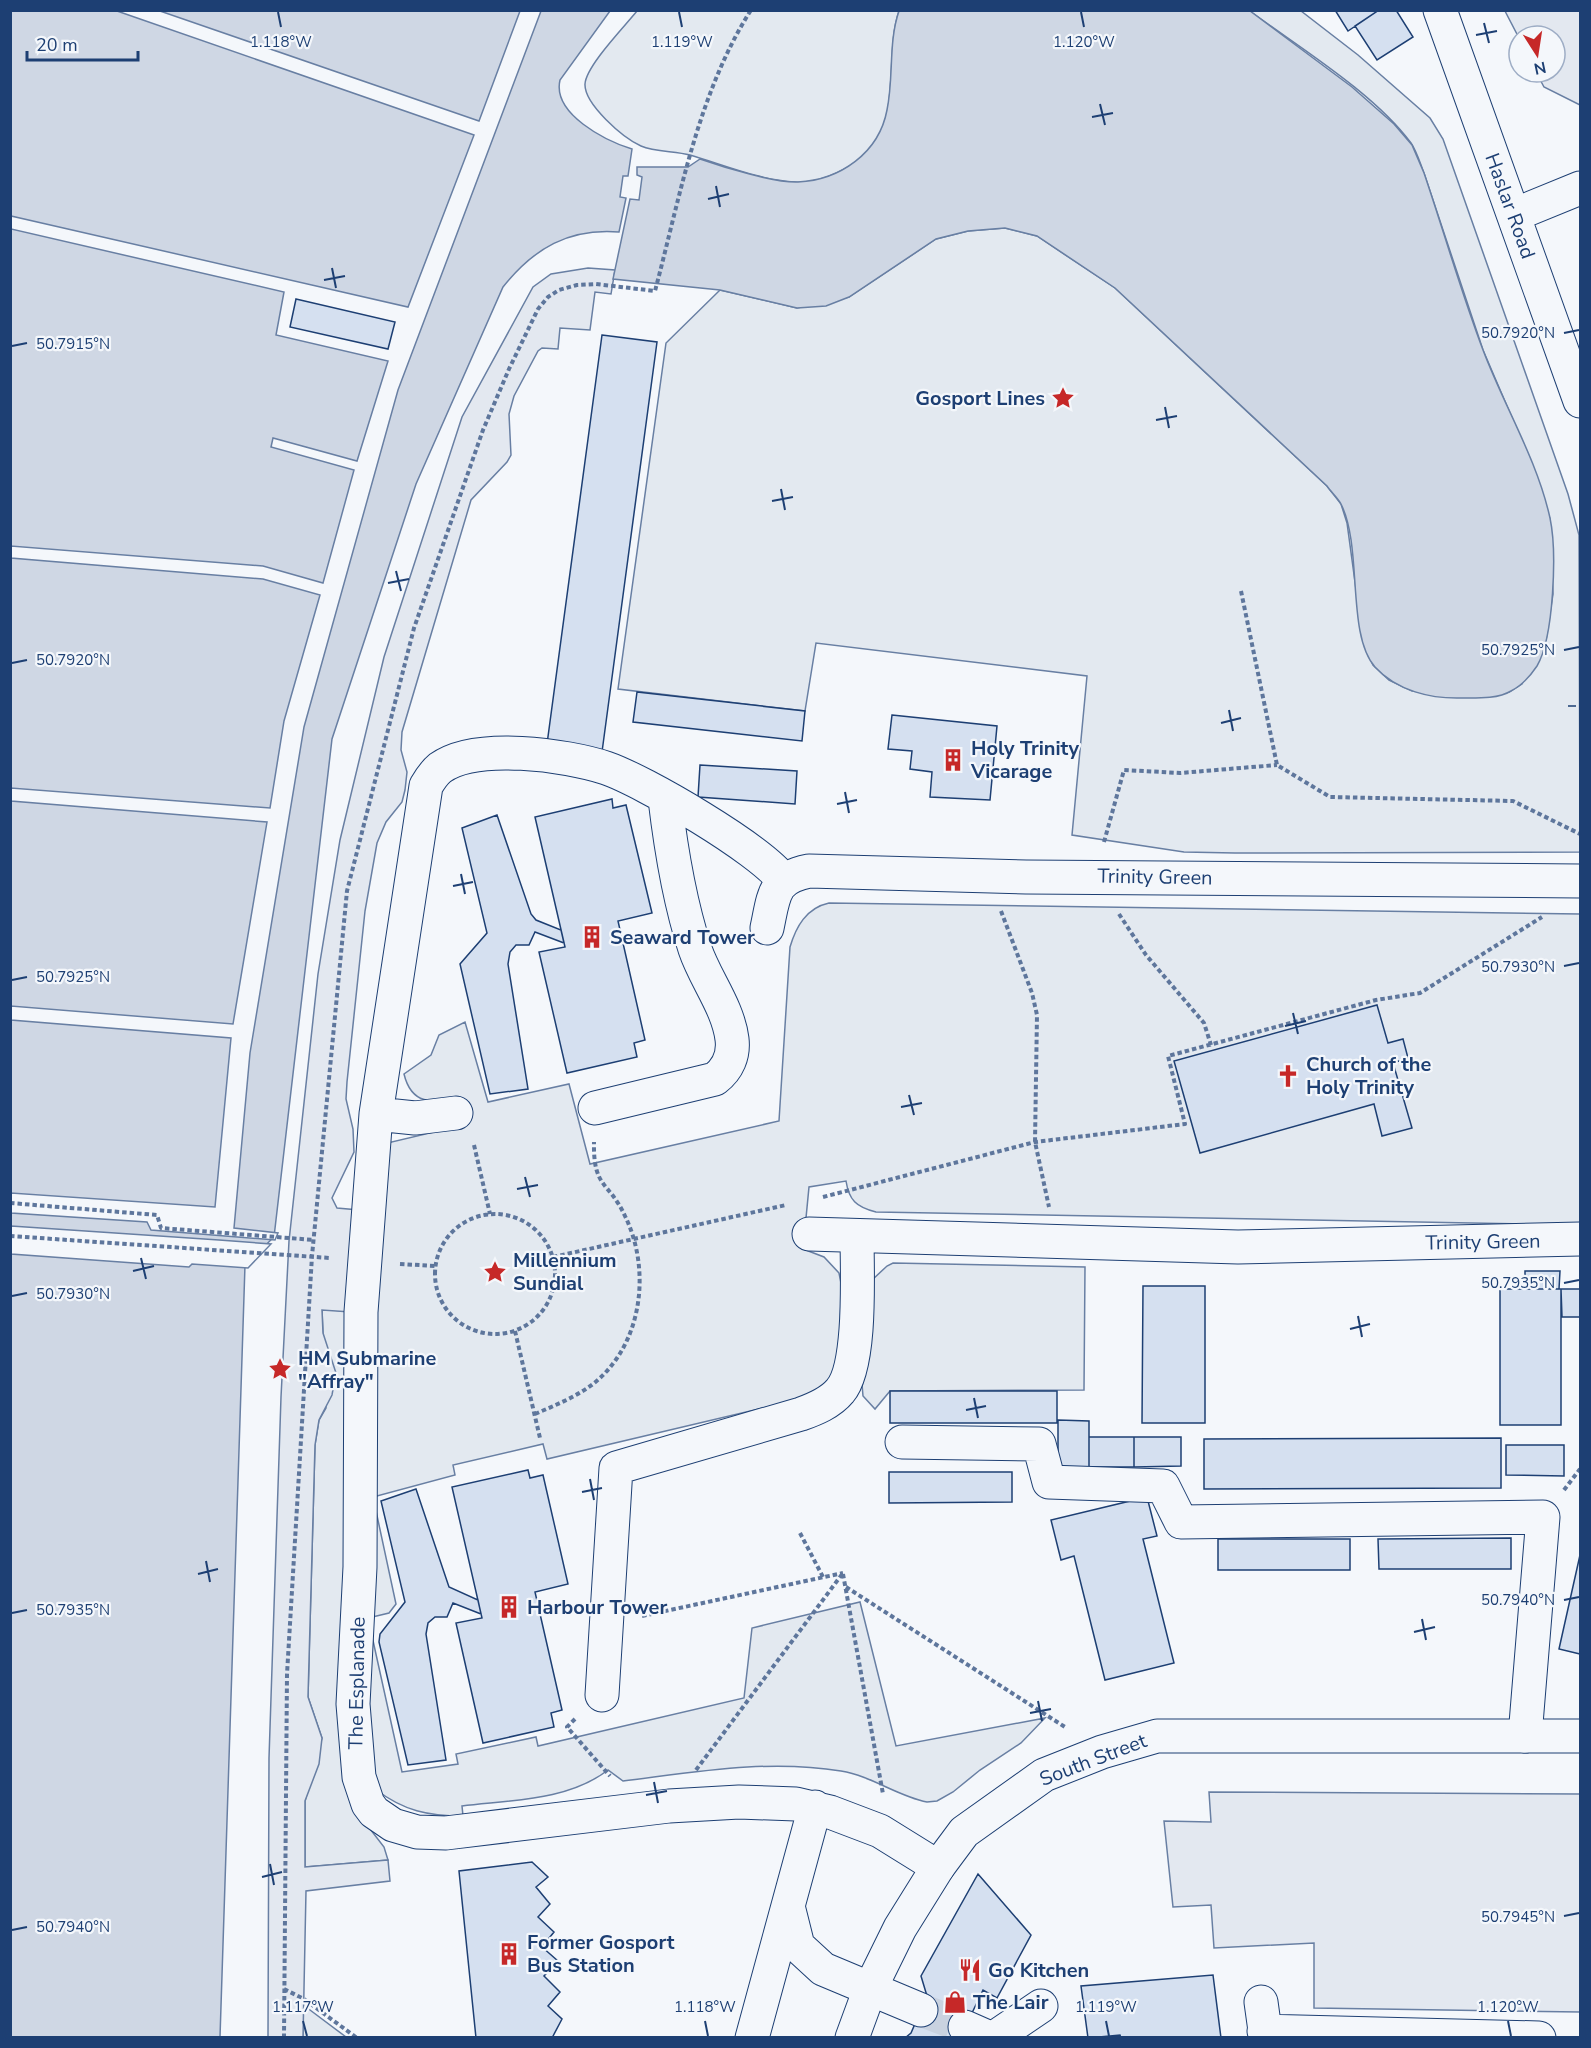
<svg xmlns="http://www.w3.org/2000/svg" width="1591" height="2048" viewBox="0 0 1591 2048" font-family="'Nunito Sans',sans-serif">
  <rect width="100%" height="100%" fill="#f4f7fb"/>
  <path fill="#e3e9f0" stroke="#687fa3" stroke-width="1.5" d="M 637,11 L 899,11 C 885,51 900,114 872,147 C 855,167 822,184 795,182 C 759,180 724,165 690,155 C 675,151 655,152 641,146 C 623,138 584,104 585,84 C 586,66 625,26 637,11 Z
    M 1250,11 L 1301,11 L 1358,55 L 1430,118 L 1443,139 L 1568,494 L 1579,535 L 1580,852 L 1235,853 L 1184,852 L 1072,835 L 1087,676 L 816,643 L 805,711 L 618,689 L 666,343 L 720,290 L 797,308 L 849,297 L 936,239 L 968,231 L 1005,228 L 1037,236 L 1115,288 L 1327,486 L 1341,504 L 1347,523 L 1363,641 L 1373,665 L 1389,680 L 1412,691 L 1486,697 L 1509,692 L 1522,684 L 1546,640 L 1553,594 L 1550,519 L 1528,455 L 1483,350 L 1424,173 C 1420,163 1417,152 1411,143 C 1374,93 1300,48 1250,11 Z
    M 829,903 L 1580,914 L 1580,1225 L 876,1212 C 856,1207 849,1200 846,1181 L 809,1187 L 803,1249 L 824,1257 L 839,1273 L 841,1283 L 840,1371 L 810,1397 L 547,1459 L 543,1444 L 453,1465 L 455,1475 L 373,1497 L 396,1604 L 389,1613 L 368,1618 L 402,1772 L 458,1764 L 456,1754 L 536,1737 L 538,1746 L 744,1698 L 752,1628 L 860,1602 L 896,1746 L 1045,1718 L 1021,1743 L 980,1770 L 953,1792 L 937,1801 L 927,1802 C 897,1796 872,1776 841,1771 C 768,1759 696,1772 623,1781 L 608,1770 C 568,1801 510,1800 462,1806 L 463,1816 C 428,1816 404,1811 375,1789 L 364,1821 L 384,1847 L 388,1860 L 305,1867 L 305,1801 L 322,1738 L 308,1697 L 315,1445 L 319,1420 L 326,1408 L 322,1309 L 364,1313 L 383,1144 L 468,1124 L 461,1098 C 434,1102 412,1107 404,1074 L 431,1055 L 439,1035 L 465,1022 L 488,1102 L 569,1084 L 590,1164 L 779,1121 L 790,947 C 796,927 806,908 829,903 Z
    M 893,1263 L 1085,1267 L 1084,1390 L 890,1391 L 875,1409 L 863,1396 L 862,1384 L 872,1280 L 887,1266 Z
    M 306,2007 L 346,2037 L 303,2037 L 303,2010 Z"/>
  <path fill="#e3e8f0" stroke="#687fa3" stroke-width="1.5" d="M 1505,11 L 1580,11 L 1580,105 L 1544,87 L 1536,72 L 1555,72 L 1555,36 L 1519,38 Z
    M 588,268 L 615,270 L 611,294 L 595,292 L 590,330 L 560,328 L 558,349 L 542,348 L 538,351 L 514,396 L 509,414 L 511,455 L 507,462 L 471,500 L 402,732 L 401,750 L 407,772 L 405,790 L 402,802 L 386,822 L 377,843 L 365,911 L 347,1082 L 346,1099 L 353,1129 L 354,1152 L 332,1198 L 337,1208 L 370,1211 L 365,1313 L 322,1310 L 323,1333 L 336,1373 L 332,1395 L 319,1420 L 315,1445 L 308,1697 L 322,1738 L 319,1764 L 305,1801 L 305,1867 L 388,1860 L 390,1881 L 306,1891 L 303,2037 L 268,2038 L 269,1758 L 281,1397 L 289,1241 L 318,974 L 340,840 L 384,657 L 462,417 L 533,287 L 551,274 Z
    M 1209,1792 L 1580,1794 L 1580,2012 L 1314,2008 L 1314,1943 L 1214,1948 L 1211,1905 L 1173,1907 L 1164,1821 L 1211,1822 Z"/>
  <path fill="#cfd7e4" stroke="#687fa3" stroke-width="1.5" d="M 11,11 L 610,11 L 560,80 C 552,114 606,141 632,149 L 628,176 L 623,176 L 620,197 L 626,198 L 619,232 C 569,228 534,248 503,287 L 416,484 L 332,739 L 274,1237 L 245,1265 L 220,2037 L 11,2038 Z
    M 899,11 L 1250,11 L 1352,87 L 1394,124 L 1412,145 L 1424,173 C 1444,232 1461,292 1483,350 C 1504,406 1537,459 1550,518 C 1557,551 1554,637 1537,666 C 1531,675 1521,686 1511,691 C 1498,699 1477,698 1462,698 C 1431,699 1397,691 1375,667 C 1346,634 1363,548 1341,504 C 1338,498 1331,492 1327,486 L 1115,288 L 1037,236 L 1005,228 L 968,231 L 936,239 L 849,297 L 826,306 L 797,308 L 720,290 L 613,279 L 630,199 L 639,200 L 642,177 L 637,175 L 637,167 L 688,167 L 700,159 C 723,167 774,183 798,182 C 840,180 879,153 887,110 C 894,77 888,43 899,11 Z"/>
  <path fill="#f4f7fb" stroke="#687fa3" stroke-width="1.5" d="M 117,11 L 160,11 L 479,121 L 520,11 L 541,11 L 398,390 L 304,727 L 250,1053 L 234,1228 L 278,1233 L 275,1240 L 151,1230 L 147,1222 L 11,1213 L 11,1193 L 215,1207 L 231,1038 L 11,1020 L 11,1006 L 233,1024 L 267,822 L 11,801 L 11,788 L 270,808 L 284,721 L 320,595 L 263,579 L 11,558 L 11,546 L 263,566 L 323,583 L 354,470 L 271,447 L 273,438 L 357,461 L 388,361 L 276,335 L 284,292 L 11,229 L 11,216 L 408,307 L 474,135 Z
    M 11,1226 L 219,1240 L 271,1244 L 248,1268 L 192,1264 L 189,1267 L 11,1254 Z"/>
  <path fill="#d5e0f0" stroke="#1d3f73" stroke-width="1.5" d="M 1335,10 L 1379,10 L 1348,31 Z
    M 1379,10 L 1396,10 L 1413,37 L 1377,60 L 1355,26 Z
    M 296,299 L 395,322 L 388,349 L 290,327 Z
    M 602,335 L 657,342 L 602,752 L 547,744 Z
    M 637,692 L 805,711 L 802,741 L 633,722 Z
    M 892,715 L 997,726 L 990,800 L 930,797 L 932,772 L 910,769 L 912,751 L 888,749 Z
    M 700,765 L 797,771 L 795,804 L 698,797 Z
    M 612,799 L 613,808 L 626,805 L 652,913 L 618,921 L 645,1040 L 634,1043 L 637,1057 L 567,1073 L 539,952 L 565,947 L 535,817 Z
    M 497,815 L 531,914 L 536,920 L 561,930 L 564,943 L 535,932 L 529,945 L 516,945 L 510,952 L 508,964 L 528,1089 L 490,1094 L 460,964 L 487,933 L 462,828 Z
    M 1377,1005 L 1388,1043 L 1403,1039 L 1408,1058 L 1393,1063 L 1412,1128 L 1382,1136 L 1374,1104 L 1200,1153 L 1174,1061 Z
    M 1525,1271 L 1560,1271 L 1559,1289 L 1525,1289 Z
    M 1143,1286 L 1205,1286 L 1205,1423 L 1142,1423 Z
    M 1500,1289 L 1561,1289 L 1561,1425 L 1500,1425 Z
    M 1561,1289 L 1580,1289 L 1580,1317 L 1562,1317 Z
    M 890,1391 L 1057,1391 L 1057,1423 L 890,1423 Z
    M 1058,1420 L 1089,1421 L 1089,1467 L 1058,1467 Z
    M 1089,1437 L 1134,1437 L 1134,1467 L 1089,1467 Z
    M 1134,1437 L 1181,1437 L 1181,1466 L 1134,1467 Z
    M 1501,1438 L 1501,1488 L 1204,1489 L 1204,1439 Z
    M 1506,1445 L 1564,1445 L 1564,1476 L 1506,1475 Z
    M 528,1470 L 530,1478 L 543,1475 L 568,1584 L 535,1592 L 562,1710 L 551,1713 L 554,1727 L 483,1743 L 456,1623 L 482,1618 L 452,1487 Z
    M 889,1472 L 1012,1472 L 1012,1502 L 889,1503 Z
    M 416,1489 L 449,1587 L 478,1600 L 481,1614 L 453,1603 L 447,1617 L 435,1617 L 428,1623 L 426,1634 L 446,1760 L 408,1765 L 379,1642 L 380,1634 L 405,1602 L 381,1501 Z
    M 1147,1497 L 1157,1536 L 1143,1539 L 1174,1663 L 1105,1680 L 1074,1556 L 1061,1560 L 1051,1520 Z
    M 1511,1538 L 1511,1569 L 1379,1569 L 1378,1539 Z
    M 1218,1539 L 1350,1539 L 1350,1570 L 1218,1570 Z
    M 1580,1555 L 1580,1654 L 1559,1649 Z
    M 532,1862 L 548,1877 L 536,1887 L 550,1904 L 538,1917 L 554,1932 L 542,1947 L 558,1961 L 544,1976 L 560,1992 L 548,2006 L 562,2019 L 552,2038 L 476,2038 L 459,1871 Z
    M 978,1874 L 1031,1935 L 997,1998 L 983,1990 L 960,2038 L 905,2038 L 911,2033 L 927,1996 L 921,1976 Z
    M 1213,1975 L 1221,2038 L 1121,2038 L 1120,2035 L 1088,2038 L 1081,1986 Z"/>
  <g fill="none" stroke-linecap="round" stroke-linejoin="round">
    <path stroke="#c9d2e0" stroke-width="33" stroke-dasharray="33 16" stroke-linecap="butt" d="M 921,2010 L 965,2027"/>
    <g stroke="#1d3f73" stroke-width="35">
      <path id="minor" d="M 1440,10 L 1580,401
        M 1514,215 L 1580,188
        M 783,880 C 760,849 644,781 606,768 C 566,755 476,742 440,768 C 434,773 430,779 426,786 L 376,1114 L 361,1312 L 360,1567 L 353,1704 L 359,1777 L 368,1804 L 374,1812 L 393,1825 L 417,1832 L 446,1833 L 669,1806 L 739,1802 L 796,1804 L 830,1812 L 880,1831 L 938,1867
        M 767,928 C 774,895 773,878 809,871 L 1026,877 L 1580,881
        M 595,1108 L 715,1079 C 728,1069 734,1055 732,1039 C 728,1007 705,979 695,949 C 679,900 671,850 665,799
        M 376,1114 L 415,1118 L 456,1113
        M 809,1234 L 1238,1247 L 1580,1239
        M 902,1442 L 1039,1444 L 1049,1482 L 1163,1486 L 1181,1522 L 1543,1517 L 1525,1736
        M 602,1695 L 616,1468 L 801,1414 C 815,1409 830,1403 840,1391 C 862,1366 857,1271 857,1236
        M 788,1906 L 798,1946 L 823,1969 L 921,2010
        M 1261,2002 L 1266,2038
        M 965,2027 L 990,2038
        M 1264,2031 L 1539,2038
        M 752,2038 L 815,1807
        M 994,2038 L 1041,2006"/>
    </g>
    <g stroke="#1d3f73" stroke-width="35">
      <path id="major" d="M 852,2038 L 870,1989 L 900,1928 L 938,1867 L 964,1832 L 1044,1775 L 1102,1752 L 1157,1736 L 1580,1736"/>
    </g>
    <path stroke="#5e769c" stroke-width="4" stroke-dasharray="4.5 3" stroke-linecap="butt" d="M 1241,591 L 1277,765 L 1330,797 L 1513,801 L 1580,834
      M 1104,842 L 1124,770 L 1180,773 L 1277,765
      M 1001,911 L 1032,993 L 1037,1015 L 1035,1142 L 1049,1207
      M 1119,914 L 1146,955 L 1204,1023 L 1211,1045
      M 474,1145 L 490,1214
      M 823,1197 L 1035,1142 L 1185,1124 L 1168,1056 L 1376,1000 L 1420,993 L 1542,917
      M 10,1203 L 157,1215 L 161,1228 L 314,1240
      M435 1274a60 60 0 1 1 120 0a60 60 0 1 1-120 0Z
      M 10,1236 L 330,1258
      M 553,1257 L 786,1205
      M 400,1264 L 435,1266
      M 515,1331 L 540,1438
      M 535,1414 C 560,1403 587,1393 606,1372 C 644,1331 649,1265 625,1216 C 609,1181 593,1189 594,1142
      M 1564,1490 L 1580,1469
      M 800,1533 L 823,1577
      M 843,1574 L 883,1794
      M 846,1587 L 1065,1727
      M 642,1616 L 843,1573
      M 575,1719 L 567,1727 L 610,1776
      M 696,1770 L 843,1573
      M 284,1989 L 304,1999 L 357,2038
      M 284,2038 L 287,1674 L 312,1256 L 347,891 L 414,628 L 483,430 L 509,369 L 538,309 L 548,297 L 559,290 L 577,285 L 596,284 L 655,291 C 680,197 698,93 751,10"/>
    <use href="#minor" stroke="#f4f7fb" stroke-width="33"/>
    <use href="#major" stroke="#f4f7fb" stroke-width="33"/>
    <path stroke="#1d3f73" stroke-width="1.5" stroke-dasharray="8 3" stroke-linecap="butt" d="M 1568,706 L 1580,706"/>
  </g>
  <path fill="none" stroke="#1d3f73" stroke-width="2" d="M 278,12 L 281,27M 679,12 L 682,27M 1081,12 L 1084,27M 1484,23 L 1489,43M 1476,35 L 1497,31M 1100,104 L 1105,125M 1092,117 L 1113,113M 716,186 L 720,207M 708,199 L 729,194M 332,268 L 336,288M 324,280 L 345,276M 1564,333 L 1579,330M 12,346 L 27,343M 1165,407 L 1169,428M 1156,420 L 1177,416M 781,489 L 785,510M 772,501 L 793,497M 396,571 L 401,591M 388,583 L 409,579M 1564,650 L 1579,647M 12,663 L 27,660M 1229,710 L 1233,731M 1221,723 L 1241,718M 845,792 L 849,813M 837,804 L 857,800M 461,874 L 465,894M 453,886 L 473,882M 1564,966 L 1579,963M 12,980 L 27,977M 1293,1013 L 1298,1034M 1285,1026 L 1306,1021M 909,1095 L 914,1115M 901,1107 L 922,1103M 525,1177 L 530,1197M 517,1189 L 538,1185M 141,1258 L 146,1279M 133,1271 L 154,1266M 1564,1283 L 1579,1280M 12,1296 L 27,1293M 1358,1316 L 1362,1337M 1350,1329 L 1370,1324M 974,1398 L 978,1418M 966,1410 L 986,1406M 590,1479 L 594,1500M 582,1492 L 602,1488M 206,1561 L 210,1582M 198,1574 L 218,1569M 1564,1600 L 1579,1597M 12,1613 L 27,1610M 1422,1619 L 1426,1640M 1414,1632 L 1435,1627M 1038,1701 L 1042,1721M 1030,1713 L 1051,1709M 654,1782 L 658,1803M 646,1795 L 667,1791M 270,1864 L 274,1885M 262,1877 L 282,1872M 1564,1916 L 1579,1913M 12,1930 L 27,1927M 303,2021 L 307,2036M 705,2021 L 708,2036M 1106,2021 L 1109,2036M 1508,2021 L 1511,2036"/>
  <defs>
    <g id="sight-bare" transform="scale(1.8)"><path d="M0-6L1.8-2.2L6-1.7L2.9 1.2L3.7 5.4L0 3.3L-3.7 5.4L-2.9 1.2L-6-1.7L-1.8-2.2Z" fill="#c62828" stroke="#f4f7fb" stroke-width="2.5" paint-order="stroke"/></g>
    <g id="building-bare" transform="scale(1.8)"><path d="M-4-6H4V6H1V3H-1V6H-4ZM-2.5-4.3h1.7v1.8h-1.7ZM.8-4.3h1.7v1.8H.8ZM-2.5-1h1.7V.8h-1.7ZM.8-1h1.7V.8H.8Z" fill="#c62828" stroke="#f4f7fb" stroke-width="2.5" paint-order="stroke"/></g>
    <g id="church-bare" transform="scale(1.8)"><path d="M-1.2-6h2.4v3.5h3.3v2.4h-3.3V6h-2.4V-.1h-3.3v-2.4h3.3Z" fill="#c62828" stroke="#f4f7fb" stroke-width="2.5" paint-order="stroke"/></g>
    <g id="restaurant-bare" transform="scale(1.8)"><path d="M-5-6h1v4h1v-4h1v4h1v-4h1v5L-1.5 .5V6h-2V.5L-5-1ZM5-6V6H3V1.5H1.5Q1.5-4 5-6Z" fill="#c62828" stroke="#f4f7fb" stroke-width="2.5" paint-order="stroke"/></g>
    <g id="shop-bare" transform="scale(1.8)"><path d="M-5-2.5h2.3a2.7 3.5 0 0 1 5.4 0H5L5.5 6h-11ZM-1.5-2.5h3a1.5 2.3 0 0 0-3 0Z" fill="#c62828" stroke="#f4f7fb" stroke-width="2.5" paint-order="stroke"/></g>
  </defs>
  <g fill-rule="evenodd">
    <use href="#sight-bare" x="1063" y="398"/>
    <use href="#building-bare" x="953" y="760"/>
    <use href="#building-bare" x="592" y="937"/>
    <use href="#church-bare" x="1288" y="1076"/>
    <use href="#sight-bare" x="495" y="1272"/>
    <use href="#sight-bare" x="280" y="1369"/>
    <use href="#building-bare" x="509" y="1607"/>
    <use href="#building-bare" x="509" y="1954"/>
    <use href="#restaurant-bare" x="970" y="1970"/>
    <use href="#shop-bare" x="955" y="2002"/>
  </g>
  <g text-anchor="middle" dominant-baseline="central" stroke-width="4.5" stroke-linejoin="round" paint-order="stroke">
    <g font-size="20" fill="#1d3f73" stroke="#f4f7fb">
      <text transform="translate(1510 206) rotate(70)">Haslar Road</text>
      <text transform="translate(1155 877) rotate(1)">Trinity Green</text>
      <text transform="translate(1483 1242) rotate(-1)">Trinity Green</text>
      <text transform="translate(357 1683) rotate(-89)">The Esplanade</text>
      <text transform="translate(1093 1760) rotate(-21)">South Street</text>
    </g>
    <g font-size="20" font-weight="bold" fill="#1d3f73" stroke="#f4f7fb" text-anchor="start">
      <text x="1045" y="398" text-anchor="end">Gosport Lines</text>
      <text x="971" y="748">Holy Trinity<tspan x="971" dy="23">Vicarage</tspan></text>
      <text x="610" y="937">Seaward Tower</text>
      <text x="1306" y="1064">Church of the<tspan x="1306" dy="23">Holy Trinity</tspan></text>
      <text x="513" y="1260">Millennium<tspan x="513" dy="23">Sundial</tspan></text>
      <text x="298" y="1358">HM Submarine<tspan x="298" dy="23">"Affray"</tspan></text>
      <text x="527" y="1607">Harbour Tower</text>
      <text x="527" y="1942">Former Gosport<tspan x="527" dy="23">Bus Station</tspan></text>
      <text x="988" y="1970">Go Kitchen</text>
      <text x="973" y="2002">The Lair</text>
    </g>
  </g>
  <g font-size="15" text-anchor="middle" fill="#1d3f73" stroke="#f4f7fb" stroke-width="4.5" stroke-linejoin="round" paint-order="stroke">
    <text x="281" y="47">1.118°W</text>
    <text x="682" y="47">1.119°W</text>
    <text x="1084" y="47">1.120°W</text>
    <text x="1518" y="338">50.7920°N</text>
    <text x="73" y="349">50.7915°N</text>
    <text x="1518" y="655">50.7925°N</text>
    <text x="73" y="665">50.7920°N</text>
    <text x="1518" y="972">50.7930°N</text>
    <text x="73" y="982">50.7925°N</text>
    <text x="1518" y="1288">50.7935°N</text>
    <text x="73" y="1299">50.7930°N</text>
    <text x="1518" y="1605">50.7940°N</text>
    <text x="73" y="1615">50.7935°N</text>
    <text x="1518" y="1922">50.7945°N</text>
    <text x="73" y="1932">50.7940°N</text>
    <text x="303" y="2012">1.117°W</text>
    <text x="705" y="2012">1.118°W</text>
    <text x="1106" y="2012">1.119°W</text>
    <text x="1508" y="2012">1.120°W</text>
  </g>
  <rect width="1591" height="2048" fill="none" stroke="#1d3f73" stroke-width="24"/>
  <g transform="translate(1537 54) rotate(168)"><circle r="28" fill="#f4f7fb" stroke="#9eadc5" stroke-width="1.5"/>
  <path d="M0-4.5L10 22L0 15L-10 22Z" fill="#c62828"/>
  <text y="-9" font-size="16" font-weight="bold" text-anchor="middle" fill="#1d3f73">N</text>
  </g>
  <path d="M27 51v9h111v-9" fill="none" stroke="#1d3f73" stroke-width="3"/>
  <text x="36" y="51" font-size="18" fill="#1d3f73" stroke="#f4f7fb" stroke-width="4.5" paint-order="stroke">20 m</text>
</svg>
